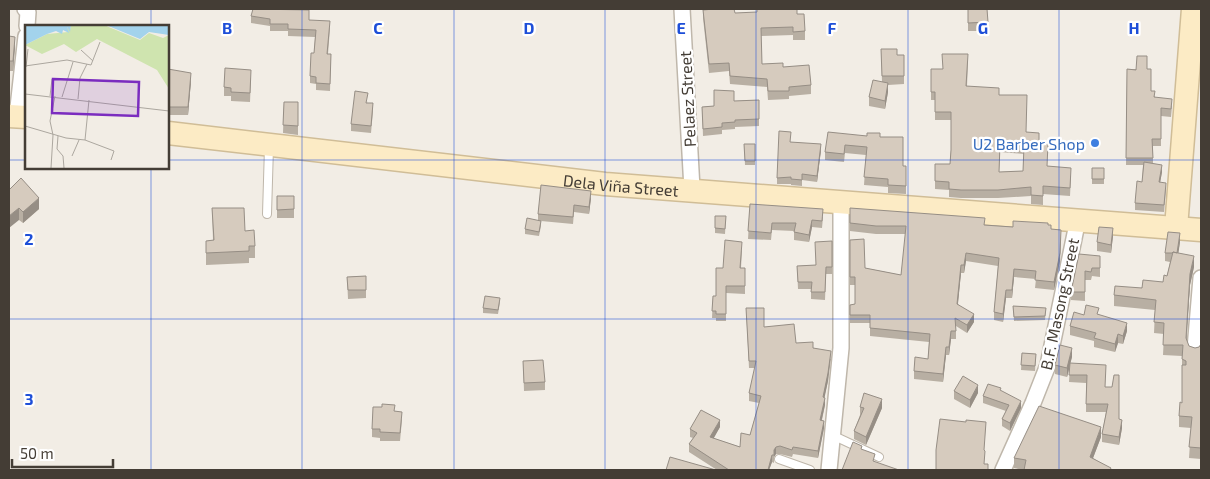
<svg xmlns="http://www.w3.org/2000/svg" width="1210" height="479" viewBox="0 0 1210 479" font-family="'Exo 2',sans-serif">
  <rect width="100%" height="100%" fill="#f2ede5"/>
  <g fill="none" stroke-linecap="round" stroke-linejoin="round">
    <g stroke="#bfb7ab" stroke-width="10">
      <path id="lane" d="M 267,214 L 269,147
        M 832,435 L 879,457
        M 779,459 L 810,470"/>
    </g>
    <g stroke="#bfb7ab" stroke-width="18">
      <path id="street" d="M 25,9 L 28,12 L 27,26
        M 682,9 L 692,189
        M 17,116 L 26,36
        M 1195,349 L 1201,278
        M 829,470 L 841,348 L 841,201
        M 1003,470 L 1033,403 L 1048,365 L 1078,219"/>
    </g>
    <g stroke="#d0bd97" stroke-width="25">
      <g id="secondary">
        <path d="M 9,116 L 26,117"/>
        <path id="s1" d="M 168,133 L 605,184 L 1201,230"/>
        <path d="M 1176,228 L 1193,9"/>
      </g>
    </g>
    <use href="#lane" stroke="#fff" stroke-width="8"/>
    <use href="#street" stroke="#fff" stroke-width="15"/>
    <use href="#secondary" stroke="#fcebc5" stroke-width="22"/>
  </g>
  <path fill="#b8afa3" fill-rule="evenodd" d="M 968,9 L 987,9 L 988,31 L 968,31 Z
    M 703,10 L 735,13 L 797,14 L 805,31 L 805,40 L 793,40 L 793,35 L 761,36 L 762,64 L 783,67 L 811,85 L 811,94 L 789,96 L 789,99 L 768,100 L 767,87 L 730,84 L 729,71 L 709,73 L 703,18 Z
    M 251,16 L 309,20 L 330,28 L 328,54 L 331,54 L 330,91 L 316,90 L 316,84 L 310,83 L 310,76 L 314,53 L 315,37 L 288,36 L 288,31 L 270,31 L 270,26 L 251,23 Z
    M 9,36 L 15,46 L 13,71 L 9,71 Z
    M 881,49 L 897,55 L 904,55 L 904,84 L 888,85 L 888,92 L 885,109 L 869,106 L 869,97 L 882,82 Z
    M 968,62 L 967,86 L 999,95 L 1026,132 L 1039,144 L 1047,166 L 1071,176 L 1070,196 L 1043,194 L 1043,205 L 1031,204 L 1031,196 L 998,198 L 961,198 L 949,197 L 949,190 L 935,189 L 935,164 L 950,164 L 951,150 L 951,120 L 935,120 L 935,100 L 931,100 L 931,69 L 942,69 ZM 1000,152 L 1024,154 L 1023,171 L 999,172 Z
    M 168,69 L 191,81 L 188,115 L 168,115 Z
    M 1127,69 L 1147,69 L 1151,91 L 1155,97 L 1172,106 L 1171,117 L 1161,116 L 1161,146 L 1153,146 L 1153,164 L 1162,172 L 1160,182 L 1166,190 L 1164,212 L 1135,210 L 1135,203 L 1142,182 L 1143,165 L 1126,165 Z
    M 251,78 L 250,102 L 231,101 L 231,96 L 224,96 L 224,87 Z
    M 759,100 L 759,126 L 735,127 L 735,129 L 722,130 L 722,134 L 703,136 L 702,107 L 714,106 L 734,101 Z
    M 368,101 L 367,103 L 373,111 L 371,133 L 351,131 L 351,124 Z
    M 284,102 L 298,102 L 298,135 L 283,133 Z
    M 867,136 L 880,137 L 903,166 L 906,166 L 906,194 L 888,193 L 888,187 L 864,185 L 866,155 L 845,153 L 844,162 L 825,160 L 825,152 Z
    M 791,142 L 821,150 L 817,182 L 802,180 L 802,186 L 791,185 L 791,184 L 777,184 L 777,178 Z
    M 744,144 L 755,144 L 755,165 L 745,165 Z
    M 1092,168 L 1104,168 L 1104,184 L 1092,184 Z
    M 9,190 L 39,209 L 23,223 L 19,220 Z
    M 277,196 L 294,196 L 294,218 L 277,218 Z
    M 591,198 L 589,214 L 574,212 L 573,224 L 541,221 L 541,226 L 539,236 L 525,234 L 525,229 L 538,221 L 538,214 Z
    M 750,204 L 823,217 L 822,228 L 812,227 L 809,242 L 794,240 L 794,231 L 772,230 L 771,240 L 748,239 Z
    M 212,208 L 245,231 L 255,246 L 255,258 L 249,258 L 249,263 L 206,265 L 206,241 L 213,240 Z
    M 850,208 L 985,225 L 1013,227 L 1048,225 L 1051,229 L 1061,238 L 1060,261 L 1054,290 L 1035,288 L 1036,279 L 1014,277 L 1012,298 L 1006,298 L 1003,322 L 994,320 L 994,312 L 998,266 L 966,261 L 964,273 L 961,273 L 958,304 L 974,322 L 967,333 L 956,326 L 956,339 L 951,339 L 949,355 L 946,355 L 943,382 L 914,379 L 914,371 L 928,359 L 929,342 L 870,336 L 870,323 L 850,323 L 850,305 L 855,304 L 855,285 L 850,285 L 850,240 L 865,268 L 901,275 L 906,234 L 876,234 L 850,231 Z
    M 715,216 L 726,216 L 725,234 L 715,233 Z
    M 1113,236 L 1111,253 L 1097,251 L 1097,242 Z
    M 832,241 L 832,274 L 826,274 L 825,300 L 811,299 L 811,289 L 798,289 L 797,266 L 816,265 Z
    M 1180,242 L 1178,253 L 1194,267 L 1190,285 L 1186,339 L 1189,346 L 1195,348 L 1199,347 L 1201,344 L 1201,459 L 1189,458 L 1191,428 L 1179,427 L 1179,416 L 1182,403 L 1182,356 L 1163,355 L 1164,334 L 1154,333 L 1155,310 L 1114,306 L 1114,295 L 1163,282 L 1167,276 L 1170,262 L 1165,261 L 1165,253 Z
    M 742,250 L 741,268 L 745,268 L 745,294 L 726,293 L 726,321 L 716,321 L 716,318 L 712,318 L 713,296 L 716,296 L 723,268 Z
    M 1079,254 L 1100,264 L 1100,277 L 1092,276 L 1091,280 L 1085,280 L 1085,301 L 1071,300 L 1071,292 Z
    M 366,276 L 366,298 L 348,299 L 347,277 Z
    M 500,302 L 498,314 L 483,313 L 483,308 Z
    M 1013,306 L 1046,308 L 1045,320 L 1014,321 Z
    M 746,308 L 764,327 L 796,343 L 813,348 L 831,359 L 828,381 L 824,398 L 825,405 L 822,420 L 824,428 L 818,458 L 793,454 L 792,457 L 780,454 L 776,454 L 774,457 L 774,463 L 772,462 L 769,470 L 717,470 L 689,452 L 689,444 L 693,438 L 690,437 L 690,429 L 720,427 L 713,438 L 740,447 L 750,435 L 759,403 L 749,401 L 749,393 L 755,368 L 749,368 Z
    M 1084,315 L 1099,315 L 1127,331 L 1123,344 L 1118,343 L 1115,352 L 1094,347 L 1094,341 L 1070,335 L 1070,326 Z
    M 1022,353 L 1036,354 L 1035,371 L 1021,370 Z
    M 1072,357 L 1070,363 L 1105,387 L 1122,428 L 1119,445 L 1102,442 L 1102,434 L 1106,412 L 1086,412 L 1086,383 L 1069,382 L 1070,366 L 1067,377 L 1055,374 L 1055,365 Z
    M 523,361 L 545,382 L 545,390 L 524,391 Z
    M 954,391 L 978,393 L 970,408 L 954,399 Z
    M 1001,391 L 1021,408 L 1010,431 L 1002,426 L 1002,419 L 1006,411 L 983,403 L 983,396 Z
    M 860,407 L 882,408 L 866,445 L 854,439 L 854,431 L 860,415 Z
    M 395,411 L 402,420 L 400,441 L 380,441 L 380,438 L 372,437 L 372,429 Z
    M 1101,437 L 1093,458 L 1111,470 L 1024,470 L 1014,468 L 1014,458 Z"/>
  <path fill="#968e85" d="M 15,37 L 15,46 L 13,71 L 13,61 Z
    M 191,73 L 191,81 L 188,115 L 188,107 Z
    M 888,83 L 888,92 L 885,109 L 885,101 Z
    M 821,144 L 821,150 L 817,182 L 817,176 Z
    M 1162,165 L 1162,172 L 1159,189 L 1159,182 Z
    M 591,191 L 591,198 L 589,214 L 589,207 Z
    M 39,198 L 39,209 L 23,223 L 23,212 Z
    M 19,208 L 19,220 L 9,228 L 9,216 Z
    M 812,220 L 812,227 L 809,242 L 809,235 Z
    M 1113,228 L 1113,236 L 1111,253 L 1111,245 Z
    M 1061,230 L 1060,261 L 1054,290 L 1054,282 Z
    M 1180,233 L 1180,242 L 1177,263 L 1177,254 Z
    M 966,253 L 966,261 L 964,273 L 964,265 Z
    M 1194,256 L 1194,267 L 1190,285 L 1186,348 L 1186,338 L 1190,274 Z
    M 961,265 L 961,273 L 957,312 L 957,304 Z
    M 1014,269 L 1014,277 L 1012,298 L 1012,290 Z
    M 1006,290 L 1006,298 L 1003,322 L 1003,314 Z
    M 974,314 L 974,322 L 967,333 L 967,325 Z
    M 1127,323 L 1127,331 L 1123,344 L 1123,336 Z
    M 951,331 L 951,339 L 949,355 L 949,347 Z
    M 1118,334 L 1118,343 L 1115,352 L 1115,344 Z
    M 946,347 L 946,355 L 943,382 L 943,374 Z
    M 1072,348 L 1072,357 L 1067,377 L 1067,368 Z
    M 831,351 L 828,381 L 823,405 L 823,397 Z
    M 978,385 L 978,393 L 970,408 L 970,400 Z
    M 825,398 L 825,405 L 820,427 L 820,420 Z
    M 882,399 L 882,408 L 866,445 L 866,437 Z
    M 1021,401 L 1021,408 L 1010,431 L 1010,423 Z
    M 720,420 L 720,427 L 710,445 L 710,437 Z
    M 1122,420 L 1122,428 L 1119,445 L 1119,437 Z
    M 824,421 L 824,428 L 818,458 L 818,451 Z
    M 1101,427 L 1101,437 L 1090,466 L 1090,457 Z
    M 776,447 L 776,454 L 774,457 L 774,450 Z
    M 772,455 L 772,462 L 769,470 L 768,470 Z"/>
  <path fill="#d6cbbe" stroke="#968e85" fill-rule="evenodd" d="M 253,9 L 309,10 L 309,20 L 330,21 L 327,54 L 331,54 L 330,84 L 316,83 L 316,77 L 310,76 L 311,53 L 314,53 L 316,30 L 288,29 L 288,24 L 270,24 L 270,19 L 251,16 Z
    M 714,9 L 734,9 L 735,13 L 757,12 L 757,9 L 797,9 L 797,14 L 804,14 L 805,31 L 793,32 L 793,27 L 761,28 L 762,64 L 783,63 L 783,67 L 809,65 L 811,85 L 789,87 L 789,91 L 768,91 L 767,79 L 730,76 L 729,63 L 709,64 L 703,10 Z
    M 968,9 L 987,9 L 988,22 L 968,23 Z
    M 9,36 L 15,37 L 13,61 L 9,61 Z
    M 881,49 L 897,49 L 897,55 L 904,55 L 904,76 L 882,76 Z
    M 942,54 L 968,54 L 966,86 L 999,88 L 999,95 L 1027,95 L 1026,132 L 1039,133 L 1039,144 L 1048,144 L 1047,166 L 1071,168 L 1070,188 L 1043,186 L 1043,196 L 1031,195 L 1031,187 L 998,190 L 961,190 L 949,189 L 949,182 L 935,181 L 935,164 L 950,164 L 951,150 L 951,112 L 935,112 L 935,92 L 931,92 L 931,69 L 943,69 ZM 1000,144 L 1024,146 L 1023,171 L 999,172 Z
    M 1137,56 L 1147,56 L 1147,69 L 1151,69 L 1151,91 L 1155,91 L 1154,97 L 1172,99 L 1171,109 L 1161,108 L 1161,139 L 1152,139 L 1153,158 L 1126,158 L 1127,69 L 1136,70 Z
    M 225,68 L 251,70 L 250,93 L 231,92 L 231,88 L 224,87 Z
    M 168,69 L 191,73 L 188,107 L 168,107 Z
    M 873,80 L 888,83 L 885,101 L 869,97 Z
    M 714,90 L 734,91 L 734,101 L 759,100 L 759,119 L 735,120 L 735,122 L 722,123 L 722,127 L 703,129 L 702,107 L 714,106 Z
    M 355,91 L 368,93 L 366,103 L 373,103 L 371,126 L 351,124 Z
    M 284,102 L 298,102 L 298,126 L 283,125 Z
    M 779,131 L 791,132 L 790,142 L 821,144 L 817,176 L 802,174 L 802,180 L 791,179 L 791,177 L 777,178 Z
    M 828,132 L 867,136 L 867,133 L 880,133 L 880,137 L 903,137 L 903,166 L 906,166 L 906,186 L 888,185 L 888,179 L 864,177 L 867,147 L 845,145 L 844,154 L 825,152 Z
    M 744,144 L 755,144 L 755,161 L 745,161 Z
    M 1144,162 L 1162,165 L 1159,182 L 1166,183 L 1164,205 L 1135,203 L 1137,181 L 1142,182 Z
    M 1092,168 L 1104,168 L 1104,179 L 1092,179 Z
    M 21,178 L 39,198 L 23,212 L 19,208 L 9,216 L 9,190 Z
    M 541,185 L 591,191 L 589,207 L 574,205 L 573,217 L 538,214 Z
    M 277,196 L 294,196 L 294,209 L 277,210 Z
    M 750,204 L 823,209 L 822,221 L 812,220 L 809,235 L 794,232 L 796,223 L 772,223 L 771,233 L 748,231 Z
    M 212,208 L 244,208 L 245,231 L 254,230 L 255,246 L 249,246 L 249,251 L 206,253 L 206,241 L 214,240 Z
    M 850,208 L 985,218 L 984,225 L 1013,227 L 1013,221 L 1048,223 L 1048,225 L 1051,225 L 1051,229 L 1061,230 L 1060,253 L 1054,282 L 1035,280 L 1036,271 L 1014,269 L 1012,290 L 1006,290 L 1003,314 L 994,312 L 999,258 L 966,253 L 964,265 L 961,265 L 957,304 L 974,314 L 967,325 L 955,318 L 956,331 L 951,331 L 949,347 L 946,347 L 943,374 L 914,371 L 915,357 L 928,359 L 930,334 L 870,328 L 870,315 L 850,315 L 850,305 L 855,304 L 855,277 L 850,277 L 850,240 L 864,239 L 865,268 L 901,275 L 906,226 L 876,226 L 850,223 Z
    M 715,216 L 726,216 L 725,229 L 715,228 Z
    M 527,218 L 541,221 L 539,232 L 525,229 Z
    M 1099,227 L 1113,228 L 1111,245 L 1097,242 Z
    M 1168,232 L 1180,233 L 1177,253 L 1173,252 L 1172,253 L 1165,253 Z
    M 725,240 L 742,242 L 740,268 L 745,268 L 745,286 L 726,286 L 726,314 L 716,314 L 716,311 L 712,311 L 713,296 L 716,296 L 716,268 L 723,268 Z
    M 832,241 L 832,267 L 826,267 L 825,292 L 811,292 L 812,282 L 798,282 L 797,266 L 816,265 L 815,242 Z
    M 1173,252 L 1194,256 L 1190,274 L 1186,338 L 1189,346 L 1195,348 L 1199,347 L 1201,344 L 1201,448 L 1189,447 L 1192,417 L 1179,416 L 1180,402 L 1182,403 L 1182,365 L 1186,365 L 1186,361 L 1182,359 L 1183,345 L 1163,345 L 1164,323 L 1154,322 L 1156,300 L 1114,295 L 1115,286 L 1142,288 L 1143,280 L 1163,282 L 1164,275 L 1167,276 Z
    M 1079,254 L 1100,256 L 1100,268 L 1092,268 L 1091,272 L 1085,271 L 1085,292 L 1071,292 Z
    M 366,276 L 366,290 L 348,290 L 347,277 Z
    M 485,296 L 500,298 L 498,310 L 483,308 Z
    M 1086,305 L 1099,308 L 1097,314 L 1127,323 L 1123,336 L 1118,334 L 1115,344 L 1094,338 L 1096,333 L 1070,326 L 1074,312 L 1084,315 Z
    M 1013,306 L 1046,308 L 1045,316 L 1014,317 Z
    M 746,308 L 764,308 L 764,327 L 794,324 L 796,343 L 813,342 L 813,348 L 831,351 L 828,373 L 823,397 L 825,398 L 820,420 L 824,421 L 818,451 L 793,447 L 792,450 L 780,446 L 776,447 L 774,450 L 774,455 L 772,455 L 768,470 L 729,470 L 689,444 L 697,433 L 690,429 L 701,410 L 720,420 L 710,437 L 740,447 L 741,433 L 750,435 L 761,396 L 749,393 L 756,361 L 749,361 Z
    M 1060,345 L 1072,348 L 1067,368 L 1055,365 Z
    M 1022,353 L 1036,354 L 1035,366 L 1021,365 Z
    M 543,360 L 545,382 L 524,383 L 523,361 Z
    M 1070,363 L 1106,365 L 1105,387 L 1112,387 L 1114,375 L 1119,375 L 1119,419 L 1122,420 L 1119,437 L 1102,434 L 1108,404 L 1086,404 L 1087,375 L 1069,375 Z
    M 963,376 L 978,385 L 970,400 L 954,391 Z
    M 988,384 L 1001,388 L 1000,390 L 1021,401 L 1010,423 L 1002,419 L 1009,405 L 983,396 Z
    M 864,393 L 882,399 L 866,437 L 854,431 L 864,408 L 860,407 Z
    M 382,404 L 395,405 L 394,411 L 402,412 L 400,433 L 380,432 L 380,429 L 372,429 L 373,407 L 382,407 Z
    M 1039,406 L 1101,427 L 1090,457 L 1111,468 L 1110,470 L 1024,470 L 1026,460 L 1014,458 Z
    M 940,419 L 966,422 L 966,420 L 986,422 L 984,450 L 985,451 L 984,464 L 988,464 L 988,470 L 936,470 L 936,450 Z
    M 853,442 L 862,446 L 861,449 L 875,454 L 873,461 L 899,470 L 842,470 Z
    M 670,457 L 716,470 L 666,470 Z"/>
  <path fill="none" stroke="#1d4ed8" stroke-width="1" stroke-opacity="0.55" d="M 151,9 L 151,26M 302,9 L 302,470M 454,9 L 454,470M 605,9 L 605,470M 756,9 L 756,470M 908,9 L 908,470M 1059,9 L 1059,470M 9,160 L 26,160M 168,160 L 1201,160M 151,168 L 151,470M 9,319 L 1201,319"/>
  <circle fill="#3f7fe0" stroke="#fff" stroke-width="2" cx="1095" cy="143" r="5"/>
  <g text-anchor="middle" dominant-baseline="central" stroke-width="4.5" stroke-linejoin="round" paint-order="stroke">
    <g font-size="16" fill="#443d35" stroke="#fff">
      <text transform="translate(687 99) rotate(-93)">Pelaez Street</text>
      <text stroke="none"><textPath href="#s1" startOffset="456">Dela Viña Street</textPath></text>
      <text transform="translate(1059 304) rotate(-78)">B.F. Masong Street</text>
    </g>
    <g font-size="16" fill="#366cbe" stroke="#fff" text-anchor="end">
      <text x="1085" y="143">U2 Barber Shop</text>
    </g>
  </g>
  <g transform="translate(25 25)">
    <rect width="144" height="144" fill="#f2ede5"/>
    <path d="M 46,0 L 79,0 L 115,15 L 124,8 L 138,13 L 144,10 L 144,64 L 132,45 L 72,14 L 51,27 L 39,19 L 17,29 L 0,20 L 22,9 L 43,7 L 41,2 L 45,5 Z" fill="#cfe4af"/>
    <path d="M 0,0 L 46,0 L 45,7 L 42,2 L 44,8 L 38,5 L 37,9 L 31,6 L 22,9 L 0,20 ZM 81,0 L 144,0 L 144,10 L 124,7 L 115,14 Z" fill="#a3d3ec"/>
    <path fill="none" stroke="#aca79f" stroke-width="1" d="M 56,25 L 68,36M 0,41 L 42,35 L 66,40 L 75,17M 1,42 L 3,24M 0,69 L 144,86M 25,71 L 27,54M 37,72 L 48,37M 53,74 L 55,53 L 62,39M 0,101 L 41,113 L 60,115 L 64,75M 33,111 L 32,124 L 38,131 L 39,143M 60,115 L 89,126 L 86,135M 47,131 L 54,115M 26,143 L 28,110 L 25,96 L 30,71"/>
    <path fill="#7b2cbf" fill-opacity="0.15" stroke="#7b2cbf" stroke-width="2.5" d="M 28,54 L 114,57 L 113,91 L 27,88 Z"/>
    <rect width="144" height="144" fill="none" stroke="#443d35" stroke-width="2.5"/>
  </g>
  <g font-size="16" text-anchor="middle" font-weight="bold" fill="#1d4ed8" stroke="#fff" stroke-width="4.5" stroke-linejoin="round" paint-order="stroke">
    <text x="227" y="34">B</text>
    <text x="378" y="34">C</text>
    <text x="529" y="34">D</text>
    <text x="681" y="34">E</text>
    <text x="832" y="34">F</text>
    <text x="983" y="34">G</text>
    <text x="1134" y="34">H</text>
    <text x="29" y="245">2</text>
    <text x="29" y="405">3</text>
  </g>
  <rect width="1210" height="479" fill="none" stroke="#443d35" stroke-width="20"/>
  <path d="M12 459v8h101v-8" fill="none" stroke="#443d35" stroke-width="2.5"/>
  <text x="20" y="459" font-size="15" fill="#443d35" stroke="#ffffff" stroke-width="4" paint-order="stroke">50 m</text>
</svg>
